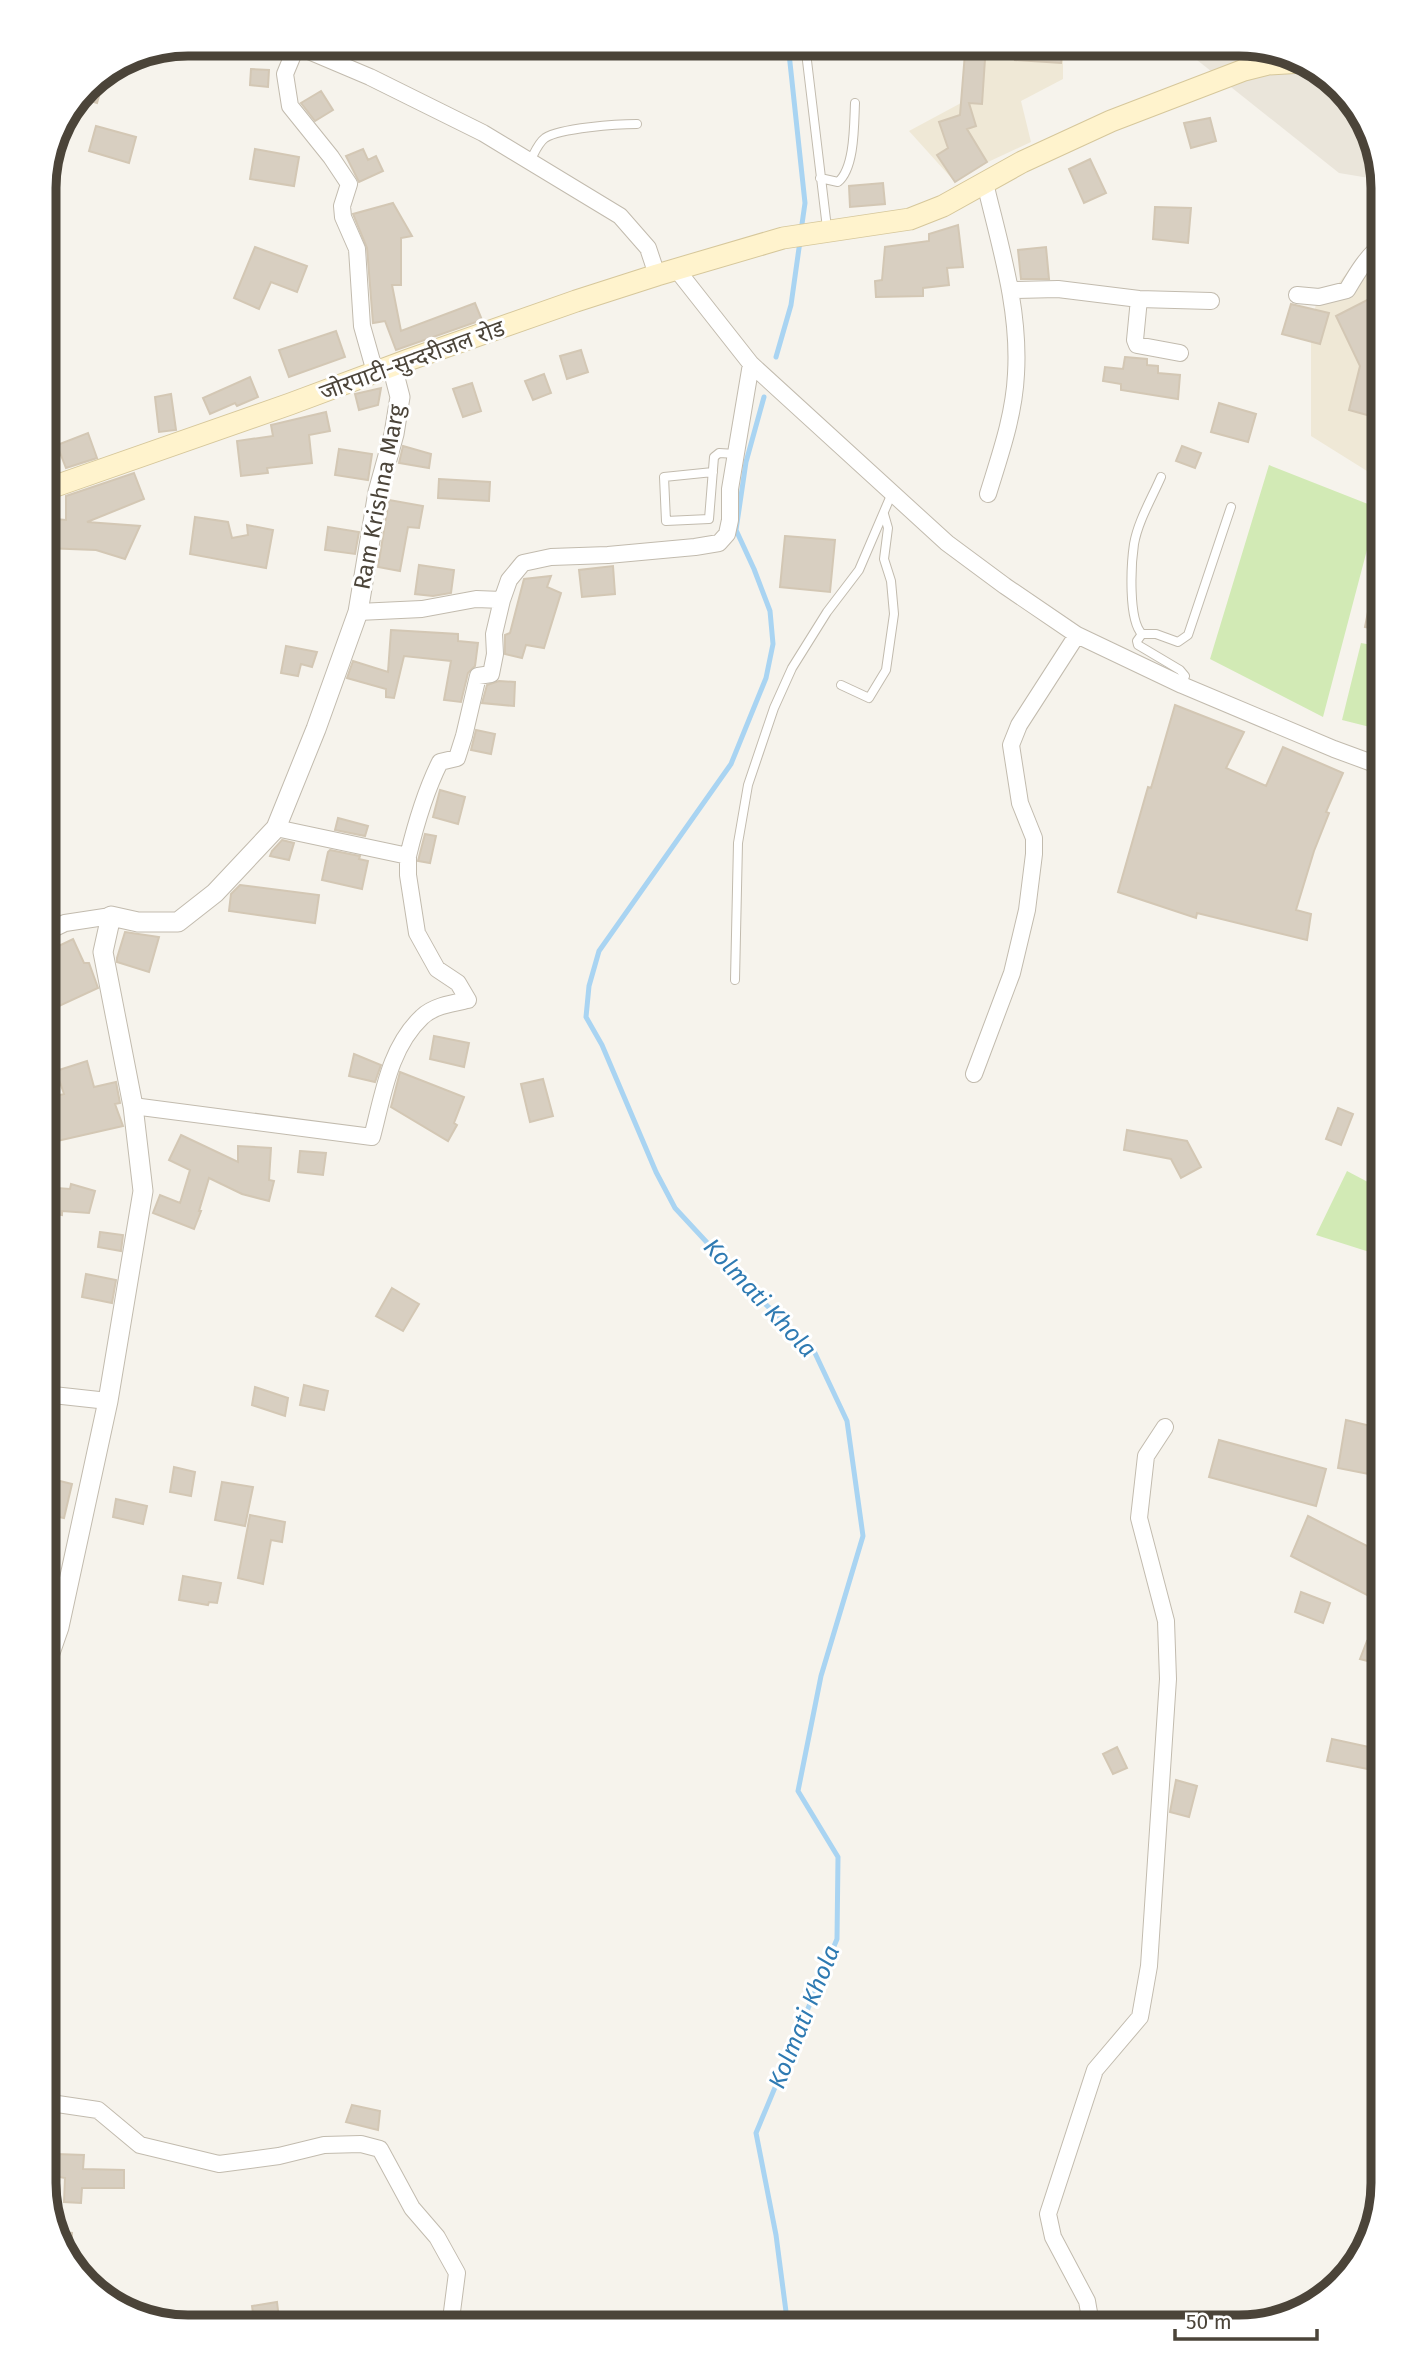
<svg xmlns="http://www.w3.org/2000/svg" width="1427" height="2371" viewBox="0 0 1427 2371" font-family="'Fira Sans','Noto Sans Devanagari',sans-serif">
  <rect width="100%" height="100%" fill="#f6f3ec"/>
  <path fill="#eae5da" d="M 1177,44 L 1249,44 L 1320,68 L 1369,124 L 1381,180 L 1339,173 Z"/>
  <path fill="#efe8d6" d="M 968,44 L 1063,44 L 1063,79 L 1021,101 L 1031,142 L 988,162 L 955,182 L 909,131 L 961,103 L 965,53 Z
    M 1383,228 L 1383,481 L 1311,436 L 1311,328 L 1317,299 L 1337,285 Z"/>
  <path fill="#d2eab5" d="M 1269,465 L 1378,508 L 1323,717 L 1210,659 Z
    M 1361,643 L 1383,647 L 1382,730 L 1342,720 Z
    M 1347,1171 L 1383,1190 L 1382,1256 L 1316,1235 Z"/>
  <g fill="none" stroke-linecap="round" stroke-linejoin="round">
    <path stroke="#a9d4f2" stroke-width="5" d="M 788,44 L 805,203 L 801,231
      M 776,357 L 791,305 L 800,241
      M 764,397 L 746,462 L 736,530 L 754,569 L 770,611 L 773,644 L 766,678 L 731,764 L 599,951 L 589,986 L 586,1017 L 602,1045 L 656,1172 L 675,1208 L 751,1290 L 814,1351 L 847,1421 L 863,1536 L 821,1676 L 798,1791 L 838,1857 L 837,1939 L 756,2133 L 776,2235 L 788,2327"/>
  </g>
  <path fill="#d8cfc1" stroke="#d3c7b4" stroke-width="2" d="M 970,44 L 986,44 L 982,104 L 969,103 L 976,126 L 967,129 L 987,162 L 955,182 L 937,155 L 948,148 L 939,122 L 960,115 L 965,53 L 970,53 Z
    M 1017,44 L 1063,44 L 1061,63 L 1015,60 Z
    M 251,69 L 269,70 L 268,87 L 250,85 Z
    M 106,72 L 97,103 L 78,97 L 86,86 Z
    M 321,91 L 333,110 L 315,121 L 301,103 Z
    M 1210,118 L 1216,141 L 1191,148 L 1184,123 Z
    M 96,126 L 136,137 L 129,163 L 89,151 Z
    M 255,149 L 299,157 L 294,186 L 250,179 Z
    M 363,149 L 368,160 L 376,156 L 383,171 L 359,182 L 346,156 Z
    M 1090,159 L 1106,193 L 1084,203 L 1069,169 Z
    M 883,183 L 885,204 L 850,207 L 849,186 Z
    M 393,203 L 412,236 L 401,238 L 401,285 L 392,285 L 401,331 L 475,303 L 482,320 L 396,350 L 385,321 L 373,323 L 367,248 L 353,214 Z
    M 1155,207 L 1191,208 L 1188,243 L 1153,239 Z
    M 958,225 L 963,267 L 947,268 L 949,285 L 923,288 L 923,296 L 876,297 L 875,281 L 882,280 L 885,247 L 929,241 L 929,234 Z
    M 255,247 L 307,266 L 297,292 L 271,282 L 259,309 L 234,298 Z
    M 1046,247 L 1049,279 L 1021,279 L 1018,250 Z
    M 1371,298 L 1383,320 L 1383,401 L 1378,418 L 1349,410 L 1360,366 L 1336,316 Z
    M 1291,304 L 1329,313 L 1320,344 L 1282,334 Z
    M 336,331 L 345,357 L 289,377 L 279,350 Z
    M 581,350 L 588,372 L 567,379 L 560,356 Z
    M 1125,357 L 1147,359 L 1147,365 L 1158,366 L 1158,373 L 1180,375 L 1178,399 L 1121,390 L 1121,384 L 1103,381 L 1105,367 L 1123,369 Z
    M 544,374 L 551,393 L 533,400 L 525,381 Z
    M 250,377 L 258,397 L 237,406 L 235,403 L 210,414 L 203,398 Z
    M 472,383 L 481,411 L 463,417 L 453,389 Z
    M 381,388 L 378,405 L 359,410 L 355,394 Z
    M 171,394 L 176,430 L 159,432 L 155,397 Z
    M 1219,403 L 1256,414 L 1248,442 L 1211,432 Z
    M 326,412 L 330,431 L 309,435 L 312,463 L 267,468 L 268,473 L 241,476 L 237,441 L 273,436 L 271,425 Z
    M 88,433 L 97,458 L 66,468 L 57,445 Z
    M 403,446 L 431,454 L 429,468 L 399,463 Z
    M 1182,446 L 1201,453 L 1195,468 L 1176,461 Z
    M 339,449 L 372,454 L 368,480 L 335,475 Z
    M 134,473 L 144,499 L 87,522 L 140,526 L 125,559 L 96,550 L 44,548 L 44,518 L 66,520 L 66,496 Z
    M 439,479 L 490,482 L 489,501 L 438,498 Z
    M 389,500 L 423,506 L 419,528 L 408,527 L 400,571 L 378,567 Z
    M 195,517 L 228,522 L 232,538 L 248,535 L 247,525 L 273,530 L 266,568 L 190,554 Z
    M 328,527 L 359,532 L 355,554 L 325,550 Z
    M 785,536 L 835,540 L 830,592 L 780,587 Z
    M 419,565 L 454,570 L 451,593 L 433,596 L 415,594 Z
    M 613,566 L 615,594 L 582,597 L 579,570 Z
    M 551,576 L 547,587 L 561,593 L 544,648 L 526,645 L 522,658 L 505,654 L 505,635 L 510,633 L 524,579 Z
    M 1369,607 L 1383,610 L 1383,631 L 1365,627 Z
    M 391,630 L 458,634 L 458,641 L 478,643 L 475,666 L 468,673 L 461,702 L 444,700 L 451,661 L 404,656 L 394,698 L 386,697 L 386,689 L 347,678 L 353,661 L 388,672 Z
    M 286,646 L 317,652 L 312,667 L 301,664 L 298,676 L 281,673 Z
    M 499,681 L 515,682 L 514,706 L 482,703 L 487,685 Z
    M 1175,705 L 1244,732 L 1226,768 L 1266,786 L 1283,747 L 1343,773 L 1326,812 L 1329,813 L 1314,851 L 1296,910 L 1311,914 L 1307,940 L 1197,913 L 1196,918 L 1118,892 L 1148,787 L 1151,788 Z
    M 476,730 L 495,734 L 491,754 L 471,750 Z
    M 440,790 L 465,797 L 458,824 L 433,817 Z
    M 338,818 L 368,826 L 365,836 L 335,830 Z
    M 425,834 L 436,836 L 430,863 L 418,861 Z
    M 282,840 L 294,843 L 289,860 L 270,856 L 272,851 Z
    M 330,850 L 360,856 L 359,859 L 368,861 L 362,889 L 322,880 L 328,852 Z
    M 240,885 L 319,895 L 315,923 L 229,911 L 231,894 Z
    M 125,932 L 159,937 L 149,972 L 117,962 L 117,958 Z
    M 73,939 L 84,963 L 89,963 L 98,988 L 44,1013 L 44,953 Z
    M 434,1036 L 469,1043 L 464,1067 L 430,1059 Z
    M 354,1054 L 381,1065 L 375,1082 L 349,1076 Z
    M 87,1061 L 94,1087 L 116,1082 L 120,1103 L 115,1104 L 123,1126 L 44,1144 L 44,1099 L 64,1094 L 56,1071 Z
    M 400,1072 L 464,1097 L 454,1123 L 457,1125 L 448,1141 L 391,1107 Z
    M 543,1079 L 553,1116 L 530,1122 L 521,1084 Z
    M 1338,1108 L 1353,1114 L 1341,1145 L 1326,1139 Z
    M 1127,1130 L 1187,1141 L 1201,1167 L 1181,1178 L 1171,1159 L 1124,1150 Z
    M 181,1135 L 238,1162 L 238,1146 L 271,1148 L 269,1180 L 274,1181 L 269,1201 L 242,1194 L 209,1178 L 199,1211 L 201,1211 L 194,1229 L 153,1213 L 160,1195 L 180,1203 L 190,1170 L 169,1160 Z
    M 300,1151 L 326,1153 L 323,1175 L 298,1172 Z
    M 71,1184 L 95,1191 L 89,1213 L 62,1211 L 62,1215 L 44,1212 L 44,1187 L 70,1189 Z
    M 100,1232 L 123,1235 L 121,1251 L 98,1247 Z
    M 86,1274 L 116,1280 L 112,1303 L 82,1297 Z
    M 392,1288 L 419,1304 L 403,1331 L 376,1316 Z
    M 304,1385 L 328,1391 L 324,1410 L 300,1405 Z
    M 255,1387 L 288,1398 L 285,1416 L 252,1405 Z
    M 1346,1420 L 1383,1429 L 1383,1452 L 1379,1476 L 1338,1468 Z
    M 1219,1440 L 1326,1469 L 1316,1506 L 1209,1477 Z
    M 174,1467 L 195,1472 L 191,1496 L 170,1492 Z
    M 44,1477 L 72,1484 L 64,1518 L 44,1514 Z
    M 222,1482 L 253,1487 L 245,1526 L 215,1520 Z
    M 116,1499 L 147,1506 L 143,1524 L 113,1517 Z
    M 250,1515 L 285,1522 L 282,1542 L 271,1540 L 263,1584 L 238,1578 Z
    M 1308,1516 L 1383,1554 L 1383,1603 L 1291,1556 Z
    M 183,1576 L 221,1583 L 217,1603 L 209,1602 L 208,1605 L 179,1600 Z
    M 1301,1592 L 1330,1603 L 1323,1623 L 1295,1612 Z
    M 1367,1641 L 1383,1646 L 1383,1665 L 1360,1659 Z
    M 1332,1739 L 1383,1750 L 1383,1772 L 1327,1761 Z
    M 1117,1747 L 1127,1768 L 1113,1774 L 1103,1754 Z
    M 1176,1780 L 1197,1786 L 1189,1817 L 1170,1812 Z
    M 352,2105 L 380,2111 L 378,2130 L 346,2122 Z
    M 56,2154 L 84,2155 L 83,2169 L 124,2170 L 124,2188 L 82,2188 L 81,2203 L 64,2202 L 65,2178 L 54,2176 Z
    M 55,2231 L 72,2233 L 71,2261 L 58,2247 Z
    M 277,2302 L 280,2327 L 255,2327 L 252,2306 Z"/>
  <g fill="none" stroke-linecap="round" stroke-linejoin="round">
    <g stroke="#c2bbae" stroke-width="10">
      <path id="service" d="M 805,44 L 827,228
        M 530,161 C 534,154 538,143 545,138 C 560,128 618,124 637,124
        M 820,178 L 838,182 C 855,168 854,124 855,103
        M 713,472 L 664,477 L 666,521 L 709,519 L 714,457 L 719,453 L 736,454
        M 1142,634 C 1128,620 1131,564 1134,544 C 1138,521 1152,498 1161,477
        M 841,685 L 869,698 L 886,670 L 894,614 L 891,581 L 884,559 L 888,528 L 884,514
        M 1182,685 L 1185,676 L 1180,670 L 1138,645 L 1137,641 L 1142,634 L 1156,634 L 1178,642 L 1188,635 L 1231,507
        M 735,980 L 738,843 L 748,785 L 774,708 L 792,668 L 827,612 L 859,570 L 892,493"/>
    </g>
    <g stroke="#c2bbae" stroke-width="18">
      <path id="minor" d="M 292,44 L 370,77 L 483,133 L 620,216 L 648,248 L 657,275
        M 297,45 L 285,74 L 290,106 L 331,157 L 349,184 L 342,206 L 343,217 L 357,249 L 362,326 L 375,372
        M 985,183 C 1000,246 1020,309 1016,374 C 1014,416 1000,455 988,494
        M 677,270 L 751,364 L 947,543 L 1005,586 L 1077,635 L 1182,685 L 1334,749 L 1383,767
        M 1011,290 L 1058,289 L 1139,299 L 1211,301
        M 1297,295 L 1319,297 L 1347,290 C 1357,273 1367,256 1383,244
        M 1139,299 L 1135,340 L 1137,345 L 1180,353
        M 358,612 L 422,609 L 476,599 L 502,600 L 509,580 L 523,563 L 551,557 L 608,555 L 695,547 L 719,543 L 727,534 L 730,520 L 730,489 L 751,364
        M 276,828 L 408,856 C 416,823 425,792 440,762 L 457,758 L 464,736 L 478,676 L 491,674 L 495,654 L 494,634 L 502,600
        M 44,933 L 65,923 L 111,916
        M 974,1074 L 1012,973 L 1027,910 L 1034,854 L 1034,838 L 1020,803 L 1011,745 L 1019,725 L 1077,635
        M 133,1106 L 372,1137 C 383,1096 389,1048 422,1017 C 433,1006 453,1003 468,1000 L 458,983 L 437,969 L 417,933 L 408,875 L 408,856
        M 44,1394 L 108,1401
        M 44,2102 L 98,2110 L 140,2145 L 219,2164 L 279,2156 L 324,2145 L 361,2144 L 380,2149 L 412,2208 L 437,2237 L 457,2273 L 450,2327
        M 1089,2327 L 1091,2324 L 1087,2301 L 1053,2237 L 1048,2214 L 1095,2070 L 1140,2017 L 1149,1966 L 1168,1679 L 1166,1621 L 1139,1518 L 1146,1456 L 1165,1427"/>
    </g>
    <g stroke="#c2bbae" stroke-width="21">
      <path id="tertiary" d="M 44,1670 L 59,1627 L 108,1401 L 143,1191 L 133,1106 L 103,952 L 111,916 L 138,922 L 178,922 L 215,893 L 276,828 L 316,729 L 358,612 L 378,492 L 394,434 L 400,397 L 392,366"/>
    </g>
    <g stroke="#d6c79b" stroke-width="23">
      <path id="secondary" d="M 44,490 L 290,404 L 408,360 L 576,301 L 657,275 L 783,238 L 910,219 L 943,206 L 1022,162 L 1111,121 L 1244,70 L 1268,64 L 1303,62"/>
    </g>
    <use href="#service" stroke="#fff" stroke-width="8"/>
    <use href="#minor" stroke="#fff" stroke-width="16"/>
    <use href="#tertiary" stroke="#fff" stroke-width="19"/>
    <use href="#secondary" stroke="#fff3cd" stroke-width="21"/>
  </g>
  <g text-anchor="middle" dominant-baseline="central" stroke-width="6" stroke-linejoin="round" paint-order="stroke">
    <g font-size="23" fill="#4b4439" stroke="#fff">
      <text transform="translate(412 360) rotate(-20)">जोरपाटी-सुन्दरीजल रोड</text>
      <text transform="translate(379 497) rotate(-79)">Ram Krishna Marg</text>
    </g>
    <g font-size="24" font-style="italic" fill="#2e7ab2" stroke="#fff">
      <text transform="translate(760 1298) rotate(47)">Kolmati Khola</text>
      <text transform="translate(804 2017) rotate(-68)">Kolmati Khola</text>
    </g>
  </g>
  <path d="M0 0H1427V2371H0ZM188 56H1239A132 132 0 0 1 1371 188V2183A132 132 0 0 1 1239 2315H188A132 132 0 0 1 56 2183V188A132 132 0 0 1 188 56Z" fill="#fff" fill-rule="evenodd"/>
  <path fill="none" stroke="#4b4439" stroke-width="9" d="M188 56H1239A132 132 0 0 1 1371 188V2183A132 132 0 0 1 1239 2315H188A132 132 0 0 1 56 2183V188A132 132 0 0 1 188 56Z"/>
  <path d="M1175 2329v10h142v-10" fill="none" stroke="#4b4439" stroke-width="3.5"/>
  <text x="1186" y="2329" font-size="21" fill="#4b4439" stroke="#ffffff" stroke-width="5" paint-order="stroke">50 m</text>
</svg>
